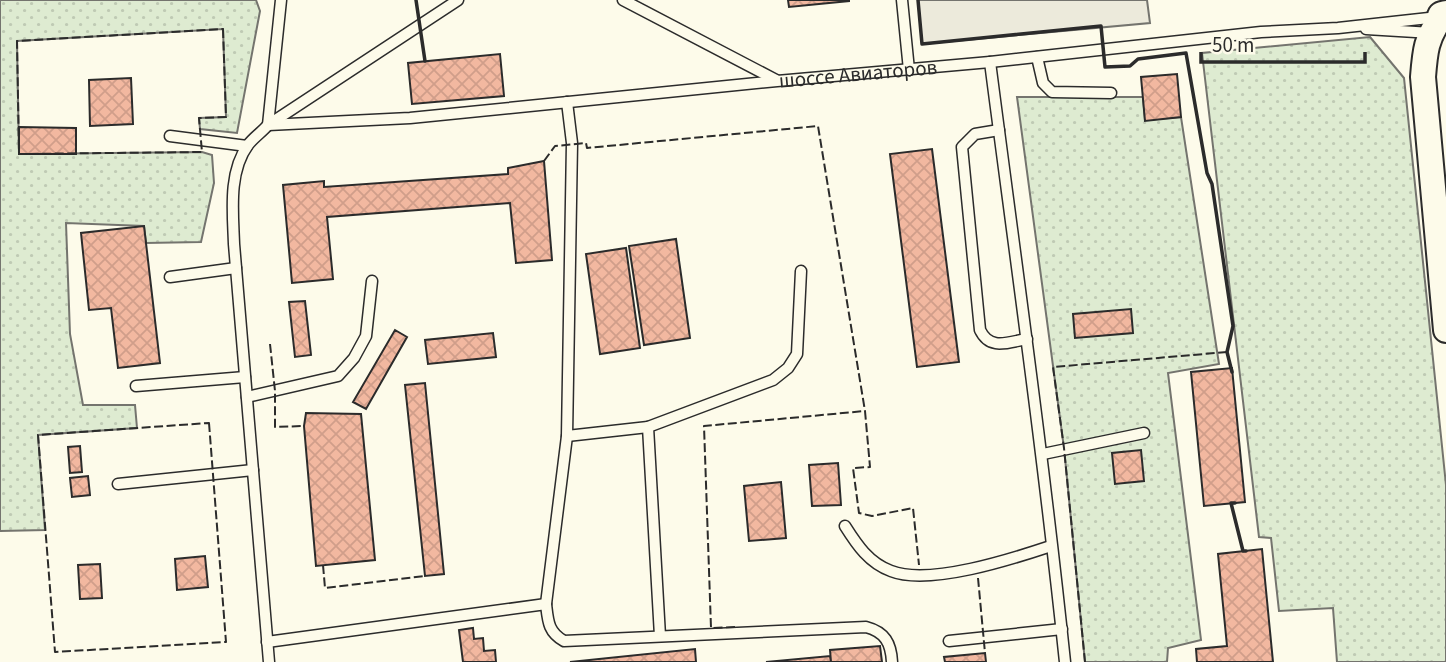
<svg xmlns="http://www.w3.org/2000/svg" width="1446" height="662" viewBox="0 0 1446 662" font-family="'Source Sans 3',sans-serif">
  <defs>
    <pattern id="grass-dots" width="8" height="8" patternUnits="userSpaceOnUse" patternTransform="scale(1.75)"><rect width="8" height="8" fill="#deebd1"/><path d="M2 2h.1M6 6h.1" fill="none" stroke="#bfcab4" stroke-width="1.8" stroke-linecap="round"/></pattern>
    <pattern id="building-cross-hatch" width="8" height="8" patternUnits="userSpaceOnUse" patternTransform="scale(1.75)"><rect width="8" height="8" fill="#f2b8a0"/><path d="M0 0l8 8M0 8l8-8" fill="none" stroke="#d09e8a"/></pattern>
  </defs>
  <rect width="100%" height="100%" fill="#fdfbea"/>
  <path fill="url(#grass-dots)" stroke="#74746e" stroke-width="2" d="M 0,0 L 256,0 L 260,11 L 237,133 L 200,129 L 199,118 L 226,117 L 223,29 L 17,41 L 19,154 L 202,152 L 212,155 L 214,183 L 201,242 L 146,243 L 144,226 L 66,223 L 70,334 L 83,405 L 135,405 L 137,428 L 38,435 L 45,530 L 0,531 Z
    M 1370,37 L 1404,78 L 1446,485 L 1446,662 L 1337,662 L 1333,608 L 1279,611 L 1271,538 L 1259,537 L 1202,53 Z
    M 1017,97 L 1143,97 L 1145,120 L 1181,117 L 1219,364 L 1168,373 L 1201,640 L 1168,648 L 1167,662 L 1085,662 L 1064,448 Z"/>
  <path fill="#eceadb" stroke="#74746e" stroke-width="2" d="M 918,0 L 1147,0 L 1150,23 L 922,44 Z"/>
  <path fill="url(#building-cross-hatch)" stroke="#2b2b2b" stroke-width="2" d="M 788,0 L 849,0 L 849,1 L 789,7 Z
    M 500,54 L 504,96 L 412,104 L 408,63 Z
    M 1177,74 L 1181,117 L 1145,121 L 1141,77 Z
    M 131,78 L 133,124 L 90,126 L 89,80 Z
    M 19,127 L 76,128 L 76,154 L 19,154 Z
    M 932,149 L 959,362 L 917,367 L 890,154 Z
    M 544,161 L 552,260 L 516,263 L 510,203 L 327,217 L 333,279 L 292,283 L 283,185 L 324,181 L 324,187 L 508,174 L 508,168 Z
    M 144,226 L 160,363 L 118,368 L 111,308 L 89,310 L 81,233 Z
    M 676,239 L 690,338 L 644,345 L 629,246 Z
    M 626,248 L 640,348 L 600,354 L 586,254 Z
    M 305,301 L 311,355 L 295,357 L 289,302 Z
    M 1131,309 L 1133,333 L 1075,338 L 1073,314 Z
    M 395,330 L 407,337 L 366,409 L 353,402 Z
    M 493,333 L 496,357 L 428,364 L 425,340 Z
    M 1232,368 L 1245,502 L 1204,506 L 1191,372 Z
    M 425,383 L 444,574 L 425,576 L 405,385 Z
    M 306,413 L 361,414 L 375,560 L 316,566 L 304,426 Z
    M 80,446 L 82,472 L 70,473 L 68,447 Z
    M 1141,450 L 1144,481 L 1115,484 L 1112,453 Z
    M 838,463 L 841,505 L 812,506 L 809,465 Z
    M 88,476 L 90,495 L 72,497 L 70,478 Z
    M 781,482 L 786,538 L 749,541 L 744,486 Z
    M 1262,549 L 1273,662 L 1197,662 L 1196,649 L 1227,646 L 1218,554 Z
    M 205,556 L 208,587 L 177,590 L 175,559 Z
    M 100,564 L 102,598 L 80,599 L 78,565 Z
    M 473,628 L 474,639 L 483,638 L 484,651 L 495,650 L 496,662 L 463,662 L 459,630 Z
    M 880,646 L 882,662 L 831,662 L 830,650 Z
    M 695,649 L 696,662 L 570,662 Z
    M 985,653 L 986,662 L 945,662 L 944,657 Z
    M 830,656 L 831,662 L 766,662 Z"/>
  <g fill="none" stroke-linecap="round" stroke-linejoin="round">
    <g stroke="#2b2b2b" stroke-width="13">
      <g id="service">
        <path id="s1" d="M 281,0 L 268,125 L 410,118 L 777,81 L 990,62 L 1261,32 L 1338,28 L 1438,17"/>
        <path d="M 623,0 L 776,80"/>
        <path d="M 902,0 L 909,70"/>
        <path d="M 1366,29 L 1432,33"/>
        <path d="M 1037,57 L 1043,83 L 1052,92 L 1111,93"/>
        <path d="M 990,62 C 1016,262 1044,461 1065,662"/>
        <path d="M 999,130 L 975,134 L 962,147 L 980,330 C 990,351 1008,342 1027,339"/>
        <path d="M 170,136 L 247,146"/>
        <path d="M 170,277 L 236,268"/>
        <path d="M 136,386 L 245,377"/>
        <path d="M 247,397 L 338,376 L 354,358 L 366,336 L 372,281"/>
        <path d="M 567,436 L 648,427"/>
        <path d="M 1043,454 L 1144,433"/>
        <path d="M 118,484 L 253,470"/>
        <path d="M 845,526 C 857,545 869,563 891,571 C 929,586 1012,559 1051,546"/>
        <path d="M 546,604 L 567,436 L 572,143 L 567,102"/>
        <path d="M 660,636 L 648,427 L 773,380 L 788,368 L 797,354 L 801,271"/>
        <path d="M 949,641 L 1062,629"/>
        <path d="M 267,642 L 546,604 C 548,621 548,632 564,641 L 866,627 C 885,632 891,643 892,662"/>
        <path d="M 269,662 L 234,244 C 233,213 228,172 248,145 C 253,138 262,132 268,125 L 458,0"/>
      </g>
    </g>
    <g stroke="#2b2b2b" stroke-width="28">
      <path id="tertiary" d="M 1442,16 C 1426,38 1425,51 1423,77 L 1446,330"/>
    </g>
    <g stroke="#2b2b2b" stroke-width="32">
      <path id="secondary" d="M 1442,16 L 1446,15"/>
    </g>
    <use href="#service" stroke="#fdfbea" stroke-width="10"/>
    <use href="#tertiary" stroke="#fdfbea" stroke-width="24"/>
    <use href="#secondary" stroke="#fdfbea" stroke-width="28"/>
    <path stroke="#2b2b2b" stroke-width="2" stroke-dasharray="9 3.5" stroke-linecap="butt" d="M 223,29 L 226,117 L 199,118 L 202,152 L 19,154 L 17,41 Z
      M 544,161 L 555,146 L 586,143 L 587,148 L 818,126 L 865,411
      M 270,344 L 275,391 L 275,427 L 304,426
      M 209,423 L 226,642 L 55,652 L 38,435 Z
      M 323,565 L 325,588 L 425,576
      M 978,578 L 985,653
      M 735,627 L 711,628 L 704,426 L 865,411 L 870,467 L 853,468 L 859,513 L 872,516 L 913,508 L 919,565
      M 1085,662 L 1064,448 L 1053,367 L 1227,352"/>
    <path stroke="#2b2b2b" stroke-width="3.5" d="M 416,0 L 425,61
      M 918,0 L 922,44 L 1101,26 L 1105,67 L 1130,66 L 1138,59 L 1186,53 L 1207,173 L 1212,184 L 1233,326 L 1227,352 L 1232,372
      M 1235,503 L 1231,503 L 1243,551 L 1246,551"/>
  </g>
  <g text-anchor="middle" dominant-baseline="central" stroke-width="5" stroke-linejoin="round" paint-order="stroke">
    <g font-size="21" fill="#2b2b2b" stroke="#fdfbea">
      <text stroke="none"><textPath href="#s1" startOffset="718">шоссе Авиаторов</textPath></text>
    </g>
  </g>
  <path d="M1201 52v10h164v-10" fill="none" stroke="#2b2b2b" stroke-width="3.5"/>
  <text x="1212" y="52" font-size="21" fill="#2b2b2b" stroke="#fdfbea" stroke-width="5" paint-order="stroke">50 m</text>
</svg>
